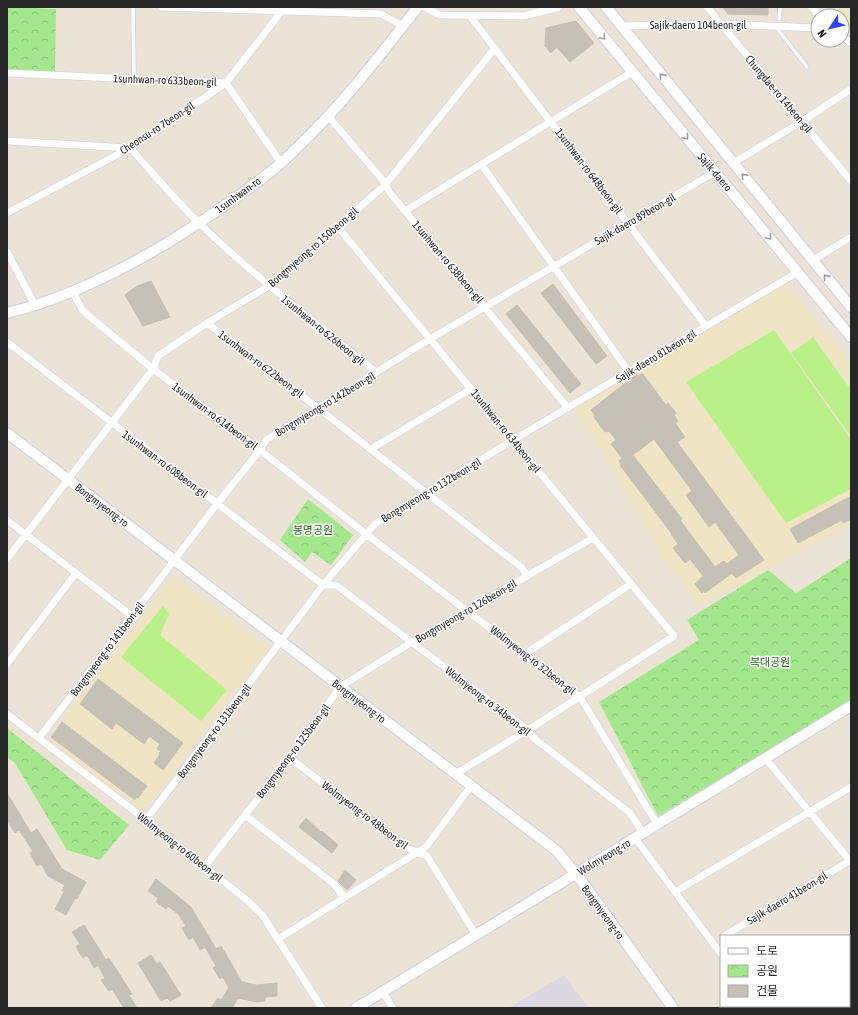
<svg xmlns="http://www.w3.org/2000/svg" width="858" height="1015" viewBox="0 0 858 1015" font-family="'Asap Condensed','Noto Sans KR',sans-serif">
  <defs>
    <pattern id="park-crowns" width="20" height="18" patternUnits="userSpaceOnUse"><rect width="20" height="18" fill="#a4e78d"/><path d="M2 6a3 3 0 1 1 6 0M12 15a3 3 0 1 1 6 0" fill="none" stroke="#8dc67a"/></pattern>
  </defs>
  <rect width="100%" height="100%" fill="#ebe4d6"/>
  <path fill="#dcd8e2" d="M 564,975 L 589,1008 L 508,1008 Z"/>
  <path fill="#efe5c4" d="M 821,7 L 851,7 L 851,33 L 842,25 L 842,16 L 831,16 Z
    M 786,284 L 851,363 L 851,524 L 699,606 L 662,556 L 606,459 L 574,409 Z
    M 173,576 L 269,649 L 143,811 L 49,742 L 49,737 Z"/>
  <path fill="url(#park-crowns)" d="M 7,7 L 56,9 L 55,72 L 7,69 Z
    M 308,499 L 353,535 L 331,565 L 312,552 L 305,562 L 280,540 Z
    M 851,558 L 851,700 L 658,816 L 599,702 L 699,640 L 687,620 L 768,570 L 796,593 Z
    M 7,728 L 129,825 L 100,860 L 67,850 L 15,763 L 7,757 Z"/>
  <path fill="#baf088" d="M 774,330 L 851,440 L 851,489 L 786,523 L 686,382 Z
    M 813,337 L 851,390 L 851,436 L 791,353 Z
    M 163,606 L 169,614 L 160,635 L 227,690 L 201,721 L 121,657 Z"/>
  <path fill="#c6c1b7" stroke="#c6c0b1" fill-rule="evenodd" d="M 722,7 L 768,7 L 768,15 L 728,14 Z
    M 576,21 L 594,43 L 570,62 L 557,47 L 551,53 L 545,46 L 546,28 Z
    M 151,281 L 170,317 L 143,326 L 125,295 L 137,286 Z
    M 553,284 L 607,356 L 596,364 L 541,293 Z
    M 517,305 L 581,384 L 570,393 L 506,314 Z
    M 642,373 L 666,405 L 668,403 L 676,413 L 674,415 L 678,421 L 675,423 L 685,437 L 677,442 L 764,560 L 736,578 L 732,573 L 705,593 L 704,591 L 702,593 L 695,584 L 703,576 L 690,559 L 685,563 L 673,548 L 678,544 L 671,534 L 672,534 L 620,465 L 621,464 L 619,461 L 622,458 L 611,444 L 616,440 L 609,431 L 605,432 L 594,417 L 595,415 L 591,410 L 637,374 L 639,376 ZM 654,439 L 692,491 L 686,495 L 709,527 L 715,522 L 739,555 L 727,564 L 724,561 L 715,567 L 680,520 L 682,519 L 633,455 Z
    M 851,496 L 851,519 L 843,523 L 842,520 L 798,543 L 790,529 Z
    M 98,679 L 183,743 L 163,770 L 154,763 L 160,754 L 159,753 L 161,751 L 157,749 L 160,744 L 149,736 L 144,744 L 116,723 L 112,729 L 80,704 Z
    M 62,722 L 147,786 L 138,798 L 136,797 L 135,800 L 51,737 Z
    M 7,793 L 31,833 L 37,829 L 62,869 L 86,882 L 77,899 L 75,898 L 66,915 L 55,909 L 64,892 L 62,891 L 65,885 L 48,876 L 41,864 L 37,866 L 30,853 L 33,851 L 19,830 L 15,833 L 7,820 Z
    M 306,818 L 321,832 L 322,831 L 338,845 L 332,853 L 299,827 Z
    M 345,870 L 356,880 L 347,890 L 338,881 Z
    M 156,879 L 191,907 L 216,949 L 221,946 L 242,982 L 256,985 L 277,983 L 277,996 L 265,997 L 265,1001 L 257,1002 L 238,998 L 232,1008 L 211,1008 L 218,998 L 221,1000 L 229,988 L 223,977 L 220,979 L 213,968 L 216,966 L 205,947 L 200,950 L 193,937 L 189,940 L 182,928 L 186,926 L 178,914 L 168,906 L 166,909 L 156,902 L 158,898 L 148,891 Z
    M 84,925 L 106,960 L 109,958 L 132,994 L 129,995 L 137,1008 L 124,1008 L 112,989 L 109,991 L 101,980 L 105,978 L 98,965 L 94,968 L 87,955 L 83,958 L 76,947 L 80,944 L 72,932 Z
    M 151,955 L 157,964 L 160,962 L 181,995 L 170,1001 L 167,998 L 161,1001 L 138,963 Z"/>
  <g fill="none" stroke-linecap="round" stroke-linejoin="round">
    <g stroke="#cccee2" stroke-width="5">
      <path id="lane" d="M 133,7 L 134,79
        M 779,19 L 780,7
        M 776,27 L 807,67"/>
    </g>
    <g stroke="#cccee2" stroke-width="8">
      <path id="street" d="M 161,7 L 381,14 L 403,26
        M 424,7 L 440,15 L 524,16 L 559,7
        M 707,7 L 851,181
        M 811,7 L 821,16
        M 470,16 L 706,326
        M 621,26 L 720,24 L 818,28
        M 842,36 L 851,43
        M 7,73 L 134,79 L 226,83 L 281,163
        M 328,116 L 381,178 L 390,193 L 568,408
        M 7,141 L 130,148 C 153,173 175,200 200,224 C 255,277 317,324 376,372
        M 733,163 L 801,122 L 851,89
        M 481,164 L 629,372
        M 405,211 L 632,72
        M 7,213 L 130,148 L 226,83 L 281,12 L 282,7
        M 338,227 L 674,636 L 528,730 L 455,774
        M 7,252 L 35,305
        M 813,260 L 851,237
        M 72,291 L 83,311 L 153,369 L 260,450 L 366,534 L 580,697 L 657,824
        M 207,323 L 318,408 L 521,567 L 528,576
        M 7,342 L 323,585 L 336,585 L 528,730 L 535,739 L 630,813 L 643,833
        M 371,449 L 471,389
        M 7,520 L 132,616
        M 7,559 L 153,369 L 158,356 L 207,323 L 269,286 L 278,279 L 385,185 L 495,48
        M 525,654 L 631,584
        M 7,664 L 76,573
        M 7,714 L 146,820 L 248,901 L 263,916 L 322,1008
        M 39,738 L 217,504 L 260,450 L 266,440 L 430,339 L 715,172
        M 290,758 L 407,848 L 427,856 L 476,935
        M 765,758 L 851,862
        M 245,815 L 334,884 L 344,897
        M 146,820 L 323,585 L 375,524 L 513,440 L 798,272
        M 635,838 L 721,954
        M 205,866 L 290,758 L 340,687 L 412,642 L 593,538
        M 675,892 L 851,787
        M 724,936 L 851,860
        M 278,939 L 426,847 L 471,786
        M 849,939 L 851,938
        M 849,964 L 851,966
        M 383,992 L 393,1008
        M 762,1006 L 764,1008
        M 736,1008 L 739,1006"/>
    </g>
    <g stroke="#cccee2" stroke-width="12">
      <path id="secondary" d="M 579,7 L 851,337
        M 606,7 L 851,307
        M 7,313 C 66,299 121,271 172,240 C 207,218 242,195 274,169 C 285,160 296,149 307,138 C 348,98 382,52 418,7
        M 7,433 L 557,851 L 583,883 L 673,1008
        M 356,1008 L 851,706"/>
    </g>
    <use href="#lane" stroke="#fff" stroke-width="3.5"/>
    <use href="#street" stroke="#fff" stroke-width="7"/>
    <use href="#secondary" stroke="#fff" stroke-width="10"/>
  </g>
  <defs><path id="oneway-chevron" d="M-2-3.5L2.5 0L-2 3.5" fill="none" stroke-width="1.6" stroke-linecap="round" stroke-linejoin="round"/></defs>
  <g stroke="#9e9e9e">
    <use href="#oneway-chevron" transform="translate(603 37) rotate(50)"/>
    <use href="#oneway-chevron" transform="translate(662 76) rotate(-129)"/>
    <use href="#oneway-chevron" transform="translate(686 137) rotate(50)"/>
    <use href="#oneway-chevron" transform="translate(744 176) rotate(-129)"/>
    <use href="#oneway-chevron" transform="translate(769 237) rotate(50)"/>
    <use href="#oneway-chevron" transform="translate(826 277) rotate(-129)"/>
  </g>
  <g text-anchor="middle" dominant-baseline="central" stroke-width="3" stroke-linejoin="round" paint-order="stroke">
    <g font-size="11" fill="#272727" stroke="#fff">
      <text x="698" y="25">Sajik-daero 104beon-gil</text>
      <text transform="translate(165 80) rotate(2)">1sunhwan-ro 633beon-gil</text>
      <text transform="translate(779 94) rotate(50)">Chungdae-ro 14beon-gil</text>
      <text transform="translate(157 128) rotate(-33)">Cheonsu-ro 7beon-gil</text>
      <text transform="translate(589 171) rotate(53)">1sunhwan-ro 648beon-gil</text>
      <text transform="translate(715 172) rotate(50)">Sajik-daero</text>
      <text transform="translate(238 195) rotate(-36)">1sunhwan-ro</text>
      <text transform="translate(635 219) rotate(-30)">Sajik-daero 89beon-gil</text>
      <text transform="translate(313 247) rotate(-41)">Bongmyeong-ro 150beon-gil</text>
      <text transform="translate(448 262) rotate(50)">1sunhwan-ro 638beon-gil</text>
      <text transform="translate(323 330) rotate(39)">1sunhwan-ro 626beon-gil</text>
      <text transform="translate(656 356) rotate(-31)">Sajik-daero 81beon-gil</text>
      <text transform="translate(261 364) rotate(37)">1sunhwan-ro 622beon-gil</text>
      <text transform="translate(325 404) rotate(-31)">Bongmyeong-ro 142beon-gil</text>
      <text transform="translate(215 416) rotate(37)">1sunhwan-ro 614beon-gil</text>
      <text transform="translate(506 431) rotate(51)">1sunhwan-ro 634beon-gil</text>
      <text transform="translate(165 464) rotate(37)">1sunhwan-ro 608beon-gil</text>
      <text transform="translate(431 490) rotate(-31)">Bongmyeong-ro 132beon-gil</text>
      <text transform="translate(102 505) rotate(37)">Bongmyeong-ro</text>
      <text transform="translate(466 611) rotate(-30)">Bongmyeong-ro 126beon-gil</text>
      <text transform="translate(107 649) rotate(-53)">Bongmyeong-ro 141beon-gil</text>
      <text transform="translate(533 660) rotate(38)">Wolmyeong-ro 32beon-gil</text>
      <text transform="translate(359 701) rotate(37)">Bongmyeong-ro</text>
      <text transform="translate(488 701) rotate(38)">Wolmyeong-ro 34beon-gil</text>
      <text transform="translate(214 731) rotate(-53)">Bongmyeong-ro 131beon-gil</text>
      <text transform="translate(293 751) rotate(-53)">Bongmyeong-ro 125beon-gil</text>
      <text transform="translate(365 815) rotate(37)">Wolmyeong-ro 48beon-gil</text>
      <text transform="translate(180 847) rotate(38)">Wolmyeong-ro 60beon-gil</text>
      <text transform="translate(604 857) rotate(-31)">Wolmyeong-ro</text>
      <text transform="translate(787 898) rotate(-31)">Sajik-daero 41beon-gil</text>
      <text transform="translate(603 912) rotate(54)">Bongmyeong-ro</text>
    </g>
    <g font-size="11" fill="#1d6813" stroke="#fff">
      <text x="313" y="530">봉명공원</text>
      <text x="770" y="662">복대공원</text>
    </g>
  </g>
  <rect width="858" height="1015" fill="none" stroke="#272727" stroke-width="16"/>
  <rect x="720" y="935" width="130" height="72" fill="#ffffff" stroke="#a9a9a9"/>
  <rect x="728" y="948" width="20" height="6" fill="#ffffff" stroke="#a9a9a9"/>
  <text x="756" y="955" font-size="12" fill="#272727">도로</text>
  <rect x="728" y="965" width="20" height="12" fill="url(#park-crowns)" stroke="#a9a9a9"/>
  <text x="756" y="975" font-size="12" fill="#272727">공원</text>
  <rect x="728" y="985" width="20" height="12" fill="#c6c1b7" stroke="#a9a9a9"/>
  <text x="756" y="995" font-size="12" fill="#272727">건물</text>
  <g transform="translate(830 28) rotate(235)"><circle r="19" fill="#ffffff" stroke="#a9a9a9"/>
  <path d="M0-3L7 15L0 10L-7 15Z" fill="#3043ff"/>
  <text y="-6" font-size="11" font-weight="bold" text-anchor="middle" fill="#272727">N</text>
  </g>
</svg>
